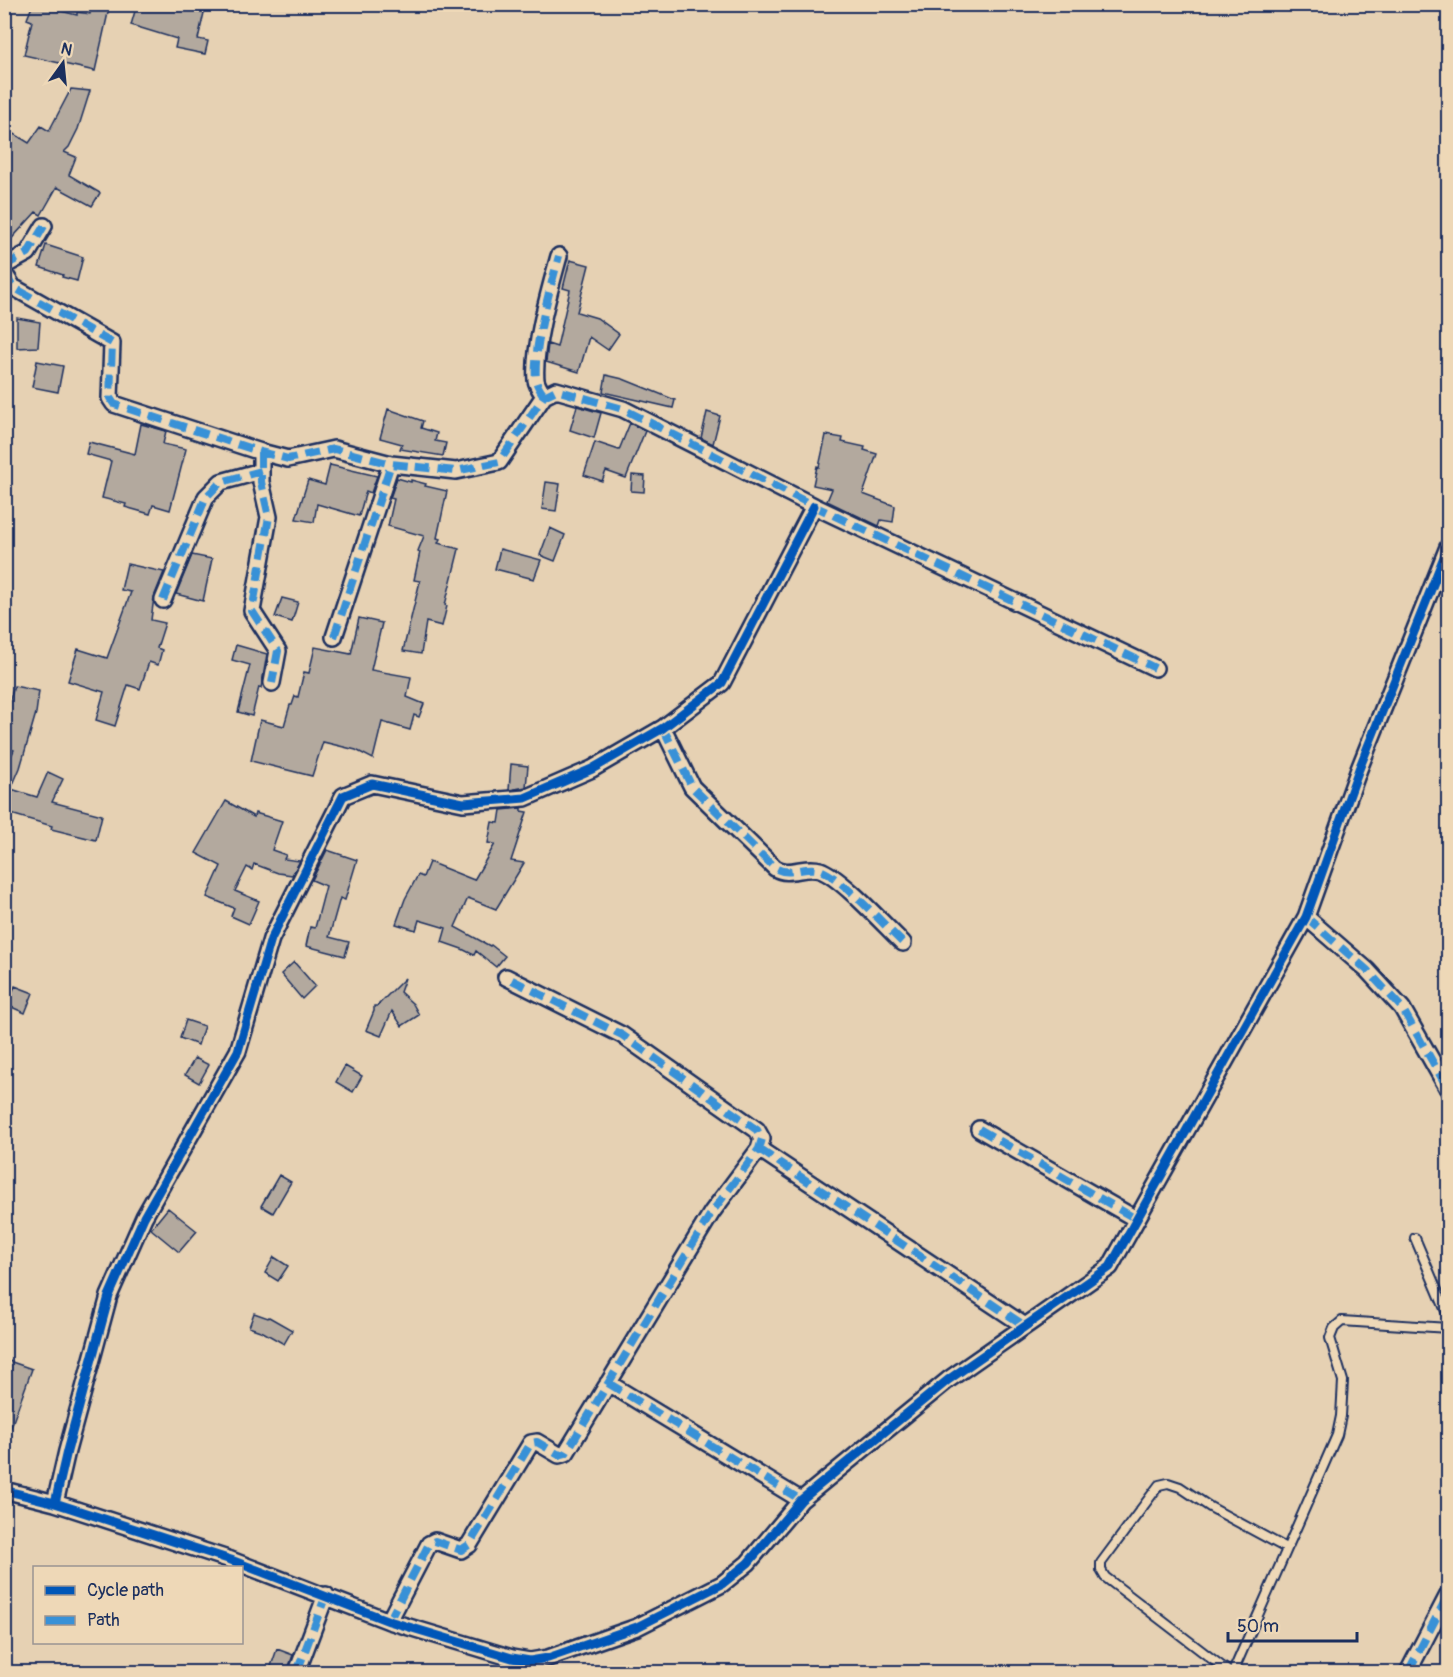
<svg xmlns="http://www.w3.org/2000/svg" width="1453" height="1677" viewBox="0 0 1453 1677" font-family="Pangolin,sans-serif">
  <rect width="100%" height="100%" fill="#e6d1b3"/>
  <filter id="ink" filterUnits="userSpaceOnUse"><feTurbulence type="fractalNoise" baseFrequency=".0167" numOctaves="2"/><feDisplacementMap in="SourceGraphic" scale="12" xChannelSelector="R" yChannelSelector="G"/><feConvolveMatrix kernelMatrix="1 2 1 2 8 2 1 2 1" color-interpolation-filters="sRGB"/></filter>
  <g filter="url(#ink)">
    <path fill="#b3a99e" stroke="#1b2f5e" stroke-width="1.5" d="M 33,4 L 77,15 L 77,12 L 90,14 L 91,4 L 110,4 L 95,71 L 24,55 L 32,21 L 27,19 Z
      M 137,4 L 206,4 L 198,39 L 208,41 L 205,54 L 175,48 L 177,39 L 131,25 Z
      M 71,89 L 90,91 L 78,129 L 69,147 L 64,152 L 76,157 L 69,175 L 100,193 L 92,206 L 57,187 L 41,215 L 36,212 L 4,247 L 4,148 L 13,133 L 29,143 L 41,126 L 49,131 Z
      M 46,245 L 83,257 L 77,281 L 62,277 L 63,275 L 39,267 Z
      M 570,260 L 589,265 L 577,312 L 597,318 L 619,334 L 608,350 L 589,337 L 579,372 L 546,362 L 548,344 L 557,347 L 570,290 L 563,288 Z
      M 17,318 L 40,322 L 38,347 L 17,348 Z
      M 37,361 L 63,366 L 58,392 L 32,387 Z
      M 606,375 L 623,379 L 675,400 L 673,408 L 603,392 Z
      M 577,406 L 601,413 L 594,438 L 570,430 Z
      M 388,409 L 423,421 L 421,428 L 437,433 L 435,441 L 446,443 L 443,456 L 400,449 L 402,444 L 380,438 Z
      M 707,412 L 720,416 L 713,444 L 701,438 Z
      M 630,423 L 645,431 L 626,478 L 606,471 L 602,481 L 584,475 L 595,442 L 619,450 Z
      M 141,424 L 166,431 L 163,444 L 186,449 L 170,510 L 153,505 L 150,514 L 125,507 L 126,504 L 102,498 L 111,461 L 86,454 L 89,442 L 135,454 Z
      M 826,435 L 843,438 L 842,442 L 865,447 L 864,450 L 877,454 L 863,494 L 895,506 L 893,522 L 881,520 L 879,526 L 827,501 L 832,489 L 813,485 L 817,466 L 819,467 Z
      M 330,465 L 377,476 L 371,493 L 366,491 L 359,516 L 317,504 L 314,522 L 296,519 L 308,480 L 325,485 Z
      M 632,475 L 645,476 L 644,492 L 631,491 Z
      M 397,478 L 411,482 L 411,480 L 426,484 L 425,486 L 447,491 L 437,538 L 440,539 L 438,543 L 459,549 L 445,605 L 447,606 L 442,626 L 426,622 L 421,654 L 403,651 L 420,581 L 414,580 L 420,552 L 418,551 L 424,536 L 388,526 L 394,499 L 390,498 Z
      M 546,482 L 560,484 L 556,511 L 542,509 Z
      M 550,528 L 565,535 L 555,561 L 540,555 Z
      M 500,549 L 541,560 L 534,579 L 495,569 Z
      M 192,555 L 212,559 L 203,601 L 176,594 Z
      M 127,564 L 164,572 L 154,597 L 151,620 L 165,623 L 157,648 L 162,650 L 158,665 L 149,662 L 140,689 L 128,685 L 115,726 L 96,720 L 104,692 L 68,681 L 78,649 L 107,658 L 131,592 L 121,590 Z
      M 282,598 L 298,602 L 292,622 L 275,617 Z
      M 359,618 L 382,623 L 371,670 L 411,677 L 407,697 L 424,704 L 419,717 L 414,715 L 410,730 L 382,722 L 373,759 L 356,750 L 323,742 L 312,776 L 251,761 L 260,720 L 284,726 L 290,705 L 292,705 L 295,696 L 298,697 L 304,672 L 309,673 L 315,647 L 351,654 Z
      M 236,645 L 267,654 L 262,683 L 261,688 L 259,687 L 252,716 L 238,712 L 250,665 L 232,660 Z
      M 14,686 L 39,691 L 36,713 L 20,768 L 11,789 L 37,797 L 48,772 L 63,779 L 52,802 L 102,815 L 96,840 L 51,829 L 52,826 L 4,812 L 4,771 L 14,750 L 9,749 L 11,740 L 4,738 L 4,720 Z
      M 511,764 L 528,766 L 526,787 L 509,790 Z
      M 226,801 L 254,817 L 255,813 L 282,821 L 272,850 L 286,855 L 284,859 L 300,861 L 292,875 L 278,873 L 254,864 L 252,870 L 247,867 L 235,891 L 259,901 L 249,924 L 231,916 L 234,908 L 207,897 L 221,866 L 196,853 Z
      M 521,808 L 521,811 L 527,812 L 511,861 L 524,863 L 496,909 L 468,898 L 455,927 L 490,946 L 491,945 L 505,956 L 496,967 L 476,951 L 474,955 L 462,949 L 442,942 L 446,928 L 419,920 L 416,930 L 396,924 L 405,899 L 418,875 L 423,877 L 429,862 L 474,880 L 495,844 L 488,843 L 492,822 L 499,823 L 501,810 Z
      M 327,850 L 357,860 L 345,900 L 340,898 L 329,937 L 349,942 L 345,956 L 306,946 L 310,927 L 315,928 L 326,886 L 312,880 Z
      M 294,962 L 315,986 L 302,999 L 281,974 Z
      M 405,978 L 400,992 L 413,1004 L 419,1015 L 402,1026 L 392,1011 L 381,1036 L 366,1030 L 374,1011 L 374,1006 L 377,1006 Z
      M 15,986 L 33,993 L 25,1013 L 7,1005 Z
      M 186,1020 L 204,1026 L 198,1045 L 180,1038 Z
      M 195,1058 L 209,1065 L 199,1083 L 185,1075 Z
      M 345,1066 L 362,1076 L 353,1092 L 336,1082 Z
      M 279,1175 L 291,1182 L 273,1213 L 261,1206 Z
      M 168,1208 L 197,1231 L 179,1252 L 151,1229 Z
      M 274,1257 L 288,1266 L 278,1281 L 265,1273 Z
      M 254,1313 L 268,1318 L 269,1317 L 292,1330 L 284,1344 L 263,1332 L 249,1327 Z
      M 9,1361 L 32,1369 L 6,1441 L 4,1374 Z
      M 277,1649 L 293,1655 L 287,1672 L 269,1672 Z"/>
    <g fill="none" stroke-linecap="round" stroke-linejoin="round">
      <g stroke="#1b2f5e" stroke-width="12">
        <path id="lane" d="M 1415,1238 L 1448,1316
          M 1229,1672 L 1105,1577 L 1101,1570 L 1101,1563 L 1159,1485 L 1168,1483 L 1180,1487 L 1210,1507 L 1286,1548
          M 1233,1672 L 1337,1435 L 1341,1416 L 1343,1381 L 1330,1338 L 1334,1328 L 1342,1321 L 1448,1328"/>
      </g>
      <g stroke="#1b2f5e" stroke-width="20">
        <path id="street" d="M 4,266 L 28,253 L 44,226
          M 4,273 L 13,287 L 112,343 L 110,398 L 114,404 L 261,452 L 288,459 L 334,449 L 391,464 L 456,471 L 499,462 L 544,396 L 556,390 L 623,409 L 814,506 L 1155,668
          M 544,396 C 541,391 537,386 536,380 C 533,347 550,289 559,256
          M 261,452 L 261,482 L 269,517 L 252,611 L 278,651 L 272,683
          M 163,600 L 206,497 L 221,482 L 261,471
          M 334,637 L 391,464
          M 663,728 L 692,787 L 775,868 C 789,877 804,865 820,870 C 841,877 885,926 903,943
          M 1306,917 L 1367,970 L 1402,1008 L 1448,1089
          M 979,1129 L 1136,1219
          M 759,1149 L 1025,1326
          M 608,1383 L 801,1500
          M 4,1490 L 55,1503 L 231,1560 L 389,1621 L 512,1658 L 530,1661 L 548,1658 L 637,1627 L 722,1584 L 748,1563 L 801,1500 L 948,1380 L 1110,1267 L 1306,917 L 1359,769 L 1448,547
          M 55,1503 L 67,1451 L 109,1296 L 144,1217 L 238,1051 L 271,939 L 343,796 L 372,784 L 463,803 L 525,798 L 592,769 L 663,728 L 722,683 L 814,506
          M 389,1621 L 429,1544 L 435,1541 L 461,1550 L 469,1545 L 531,1443 L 537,1442 L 559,1455 L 566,1453 L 712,1212 L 759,1149 L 762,1139 L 757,1130 L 622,1035 L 506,977
          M 297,1672 L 326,1595
          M 1408,1672 L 1448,1595"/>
      </g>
      <use href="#lane" stroke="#eed8b7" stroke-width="8"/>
      <use href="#street" stroke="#eed8b7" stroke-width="15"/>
      <path stroke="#3891d7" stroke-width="8" stroke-dasharray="15 8" stroke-linecap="butt" d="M 4,266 L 28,253 L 44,226
        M 4,273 L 13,287 L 112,343 L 110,398 L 114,404 L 261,452 L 288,459 L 334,449 L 391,464 L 456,471 L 499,462 L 544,396 L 556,390 L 623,409 L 814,506 L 1155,668
        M 544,396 C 541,391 537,386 536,380 C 533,347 550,289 559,256
        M 261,452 L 261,482 L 269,517 L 252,611 L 278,651 L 272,683
        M 163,600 L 206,497 L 221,482 L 261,471
        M 334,637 L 391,464
        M 663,728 L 692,787 L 775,868 C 789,877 804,865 820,870 C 841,877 885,926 903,943
        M 1306,917 L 1367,970 L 1402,1008 L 1448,1089
        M 979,1129 L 1136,1219
        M 759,1149 L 1025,1326
        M 608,1383 L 801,1500
        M 389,1621 L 429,1544 L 435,1541 L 461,1550 L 469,1545 L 531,1443 L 537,1442 L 559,1455 L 566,1453 L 712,1212 L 759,1149 L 762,1139 L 757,1130 L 622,1035 L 506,977
        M 297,1672 L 326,1595
        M 1408,1672 L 1448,1595"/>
      <g stroke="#eed8b7" stroke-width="13">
        <path id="cycleway" d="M 4,1490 L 55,1503 L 231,1560 L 389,1621 L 512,1658 L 530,1661 L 548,1658 L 637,1627 L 722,1584 L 748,1563 L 801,1500 L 948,1380 L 1110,1267 L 1306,917 L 1359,769 L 1448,547
          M 55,1503 L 67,1451 L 109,1296 L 144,1217 L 238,1051 L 271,939 L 343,796 L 372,784 L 463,803 L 525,798 L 592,769 L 663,728 L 722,683 L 814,506"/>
      </g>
      <use href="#cycleway" stroke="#0057b8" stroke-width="9"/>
    </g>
  </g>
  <rect width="1453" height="1677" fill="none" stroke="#eed8b7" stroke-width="24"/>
  <rect x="12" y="12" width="1429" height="1653" fill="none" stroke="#1b2f5e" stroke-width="2" filter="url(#ink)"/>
  <rect x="33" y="1566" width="210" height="78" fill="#eed8b7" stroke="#9a9493" stroke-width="1.5"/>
  <rect x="45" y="1586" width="30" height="9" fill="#0057b8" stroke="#9a9493" stroke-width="1.5"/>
  <text x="87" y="1596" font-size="18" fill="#1b2f5e">Cycle path</text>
  <rect x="45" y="1616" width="30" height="9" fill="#3891d7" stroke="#9a9493" stroke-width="1.5"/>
  <text x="87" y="1626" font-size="18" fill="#1b2f5e">Path</text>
  <g transform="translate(63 63) rotate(15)" stroke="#eed8b7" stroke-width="4.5" paint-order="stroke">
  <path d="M0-4.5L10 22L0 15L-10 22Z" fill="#1b2f5e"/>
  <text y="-9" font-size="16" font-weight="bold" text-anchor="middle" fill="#1b2f5e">N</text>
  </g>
  <path d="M1228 1632v9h129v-9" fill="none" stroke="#1b2f5e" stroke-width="3"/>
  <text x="1237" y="1632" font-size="18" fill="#1b2f5e" stroke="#eed8b7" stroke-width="4.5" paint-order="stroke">50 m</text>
</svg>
